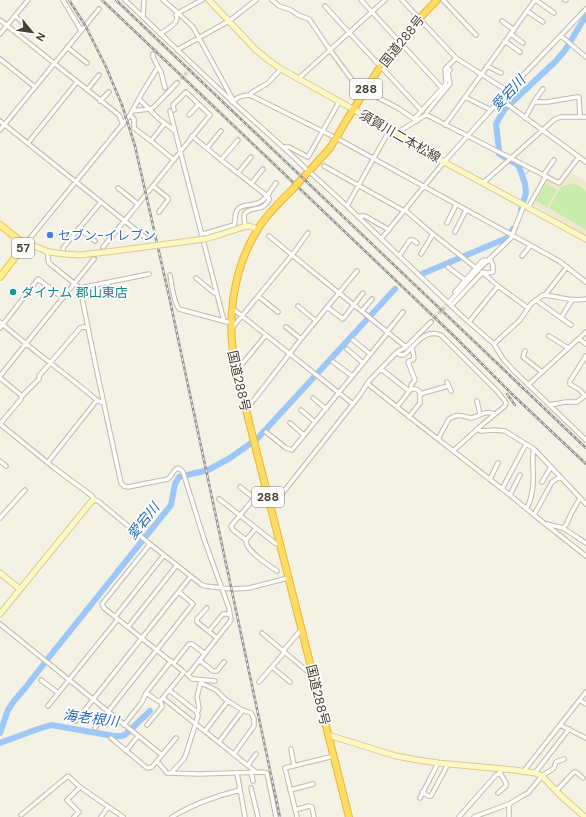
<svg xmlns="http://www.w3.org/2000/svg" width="586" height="817" viewBox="0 0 586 817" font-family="'DM Sans','Noto Sans JP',sans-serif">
  <rect width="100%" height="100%" fill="#f4f1e5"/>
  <path fill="#eee8ce" d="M 570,172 L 586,182 L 586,236 L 532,204 L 545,179 L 558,186 Z"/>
  <path fill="#c7ebaa" d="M 574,183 L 586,191 L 586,230 L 549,208 L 561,187 Z
    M 546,184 L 557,190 L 547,207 L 536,201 Z"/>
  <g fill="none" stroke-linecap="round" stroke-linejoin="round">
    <path stroke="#9cc7f6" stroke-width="1" d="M 523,176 L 529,171"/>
    <path stroke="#9cc7f6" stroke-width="6" d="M 521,209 L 526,193 L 525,184 L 521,172 L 518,165 L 499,154 L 499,150 L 496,124 L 504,110 L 543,73 L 556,61 L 566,49 L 582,22 L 586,17
      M 422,274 L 507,238 L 513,229
      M 0,733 L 8,710 L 14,701 L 26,687 L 50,656 L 171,505 L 175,484 L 179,477 L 208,470 L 230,458 L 257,439 L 395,289
      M 0,743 L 38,729 L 51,725 L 114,736 L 122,736 L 126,734 L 150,711"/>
    <path stroke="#d1cec2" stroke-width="3.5" stroke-dasharray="3.5 2" stroke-linecap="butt" d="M 153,54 L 157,49
      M 177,83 L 193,66
      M 94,259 L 103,247
      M 431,322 L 450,301"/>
    <g stroke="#c0baa7" stroke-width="5.5">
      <path id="street" d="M 63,0 L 81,30
        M 125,0 C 161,34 197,69 234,103 C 258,125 283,146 306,169
        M 163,0 L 178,13 L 193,27 L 232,98 L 232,101
        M 272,0 L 279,6 L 291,10 L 298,15 L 309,19 L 330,50 L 355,84 L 365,91 L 398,108 L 417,121
        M 361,0 L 442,88
        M 402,0 L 456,58 L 506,90 L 508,91
        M 443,0 L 476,35
        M 536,0 L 554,13
        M 565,0 L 566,0
        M 325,6 C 357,42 390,76 422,111
        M 527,11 L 543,22
        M 15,16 L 27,26
        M 143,17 L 144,0
        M 0,20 L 119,115 L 123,125
        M 502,21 L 514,30
        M 0,34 L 28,0
        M 160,34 C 164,31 174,26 176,21 C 177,20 177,16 176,15 L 178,13 L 202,0
        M 511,34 L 523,43
        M 561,36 L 586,57
        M 505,41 L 520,52
        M 67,47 L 87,63
        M 177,50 L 229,21 L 256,0
        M 0,59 L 35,87
        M 487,66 L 501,73
        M 158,67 L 161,72 L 165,88
        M 298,79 L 385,0
        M 87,90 L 99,75
        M 250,95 L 251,93 L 268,83 L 281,69
        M 465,97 L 491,110
        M 139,99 L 158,118 L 175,131 L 224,321
        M 500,99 L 586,162
        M 100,101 L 109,92
        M 232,102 C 237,97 243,95 250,95 L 332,136
        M 534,102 L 547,102 L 577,97 L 579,97 L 580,117
        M 132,111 L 150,109 L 154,107 L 177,83
        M 170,111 L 175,131
        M 130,115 L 134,119 L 134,128 L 151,141
        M 189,115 L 198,105
        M 425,116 L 427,112 L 450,84 L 448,73 L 450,70 L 447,67
        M 525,118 L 535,100 L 543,89
        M 414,119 L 445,85 L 446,82 L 445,69 L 456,58
        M 0,121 L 146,238
        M 165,123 L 151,141 L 174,160
        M 445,125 L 535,0
        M 0,130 L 99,9
        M 396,135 L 400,131 L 424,116 L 427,115 L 559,183 L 579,157
        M 192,136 L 221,160 L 238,140
        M 340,140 L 559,261 L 586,282
        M 28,143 L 77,82
        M 284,147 L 289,147 L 308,157 L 339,102
        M 207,148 L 221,131
        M 221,160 L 267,196 L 276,183
        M 324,166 L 404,211
        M 238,173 L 251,157
        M 312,174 L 347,206 L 463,317 L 494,344 L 503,359 L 514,371 L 586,440
        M 544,174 L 554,160
        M 483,183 L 555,119 L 561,117 L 586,117
        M 251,184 L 263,169
        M 153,186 L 168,198 L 168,200 L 159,212
        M 118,188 L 138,204
        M 347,206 L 389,131
        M 528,208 L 546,176
        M 405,210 L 428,230 L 476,268
        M 358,217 L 360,216 L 365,216 L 389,230
        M 447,223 L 456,205
        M 245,226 C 245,223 244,219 244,216 C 246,208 256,210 262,207 C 265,206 267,203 269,200 L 269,198 L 267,196
        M 79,228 L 95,241
        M 455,232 L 466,210
        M 201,234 L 207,233 L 234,225 C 236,220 234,213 238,209 C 244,202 257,209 267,196
        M 269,236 L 292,255 L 308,233
        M 381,239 L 444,162 L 508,91 L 586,9
        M 26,243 L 130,115 L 142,93 L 158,67 L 153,57 L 153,54
        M 103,247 C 139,204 174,159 210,115 L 186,92 L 173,105 L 174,110
        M 63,250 L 63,248 L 101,202
        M 48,252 L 48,259 L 49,263 L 80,288 L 149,274
        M 421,254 L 433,234
        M 399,256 L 410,240 L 413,240 L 417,243
        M 522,256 L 530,246
        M 448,267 L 465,280
        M 482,272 L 498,286 L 528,308
        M 170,275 C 172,285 173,301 179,309 L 231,323
        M 196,278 L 213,292 L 217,294
        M 80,288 L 97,372 L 121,483 L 124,486 L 128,487 L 168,479 C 172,476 173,470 178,468 L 181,470 L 183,472 L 204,539 L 229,608 L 231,620 L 229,623 L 188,675
        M 455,292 L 482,261 L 485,260 L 488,261
        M 545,295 L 567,267
        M 258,296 L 278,312
        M 536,300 L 571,325
        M 450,301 L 479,269 L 511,238 L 524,205
        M 298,306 L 316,321
        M 451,306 L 483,272 L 488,273 L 493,272 L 493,266 L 490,258
        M 327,307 L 343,319 L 363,293
        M 232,308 L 353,404
        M 362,311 L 372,299
        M 561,318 L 572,300
        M 0,322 C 32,350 66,374 98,401 L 104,403
        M 469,322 L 498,286
        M 286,327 L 301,339
        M 0,328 L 38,279 L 63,298
        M 232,328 L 292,255 L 406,347
        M 549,336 L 568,348
        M 579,339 L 586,344
        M 353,340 L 370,354
        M 494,344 L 520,320 L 531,304 L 543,295 C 558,296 571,302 586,299
        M 347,349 L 363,363
        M 525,351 L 523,357 L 542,372
        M 397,353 C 398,354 401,355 403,355 C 405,355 406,353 408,351 C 418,342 426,329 441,335 L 497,391 L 505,401 L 506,403 L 505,406 L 483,424 L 453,451
        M 333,362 L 352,376
        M 381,369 L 409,391
        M 236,370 L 238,369 L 266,335
        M 0,376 L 94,259
        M 0,378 L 22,396 L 21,399 L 0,424
        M 447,382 L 451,391
        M 368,384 L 416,422 L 510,495 L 534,515 L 586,556
        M 528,385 L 586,332
        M 411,389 L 411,385 L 415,380 L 408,362 L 409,361 L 413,360 L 414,358 L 412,347
        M 420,394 L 448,386
        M 22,396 L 39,379 L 39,376 L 80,328 L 83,327 L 88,328
        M 585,396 L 580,390 L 570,384 L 570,381 L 586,356
        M 313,398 L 326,409
        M 477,401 L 480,414
        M 549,405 L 566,402 L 577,402 L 586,395
        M 397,407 L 411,389 L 416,389 L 420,392 L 420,403 L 409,417
        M 245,408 L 250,405 L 301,339 L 357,271
        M 301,410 L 315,422
        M 290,423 L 304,435
        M 0,424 L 53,467 L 92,496 L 94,500 L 98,501 L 150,544 L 202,585 L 205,586 L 232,589 L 249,588 L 288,578
        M 477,429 L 481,431 L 495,430 L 505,431 L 534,449 L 586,504
        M 266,432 L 286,448 L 292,450 L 386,335 L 387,332 L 403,312
        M 438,439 L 449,419 C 459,413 461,416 471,418 C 480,416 485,410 495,414
        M 0,461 L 6,466
        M 48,462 L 97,400
        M 490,479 L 498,463
        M 542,482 L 551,467
        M 240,487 L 254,498
        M 502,489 L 526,444
        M 510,495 L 520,475
        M 219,499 L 275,543 L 280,545
        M 270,506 L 274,504 L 360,395 L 369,381 L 398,351 L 403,349 L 406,347 L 431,322
        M 527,508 C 533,496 534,482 533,468 C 533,462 532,456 534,449
        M 534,515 L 552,482 L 560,477
        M 0,518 L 25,490
        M 547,524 L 563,528 L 566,525 L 572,512 L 580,498
        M 256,528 L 246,540 C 245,551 269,565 277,571
        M 563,528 L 586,543
        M 246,540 L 233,530 L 231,526 L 262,489 L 266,487
        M 207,608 L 197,619 L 197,622 L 217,638
        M 115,617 L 164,555
        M 0,624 L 162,755
        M 128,627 L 177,565
        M 209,631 L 223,614 L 230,614
        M 262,633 L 307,671 L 313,673
        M 199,660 L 213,671 L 217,671 L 224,662
        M 174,663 L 189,644 L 192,644 L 205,654
        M 272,667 L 290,682
        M 187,674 L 192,679 L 193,679 L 215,681
        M 41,680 L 58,693
        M 259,682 L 283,654 L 284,650 L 301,630
        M 201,683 L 216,690 L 225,699 L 242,710 L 251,713 L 254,719 L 254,726 L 234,754
        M 169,690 L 197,712 L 198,716 L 186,754 L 184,759 L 171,773
        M 146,693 L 158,701 L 161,700 L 184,672 L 104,608 L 102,604 L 150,544
        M 163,698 L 256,772
        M 581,701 L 586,704
        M 48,706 L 118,619
        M 197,714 L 199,708 L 197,697 L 201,680
        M 76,721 L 191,576
        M 124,725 L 142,702 L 146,693 L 171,661
        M 147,725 L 162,707 L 162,705 L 160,701
        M 560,725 L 586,738
        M 95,728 L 193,604 L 179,592
        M 205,731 L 228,701
        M 111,738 L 147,768 L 152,767 L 176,738
        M 219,742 L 243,710
        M 291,749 L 294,765
        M 126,751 L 138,736
        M 157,761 L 167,773 L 199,774 L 263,772 L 267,773 L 276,817
        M 248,765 L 256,754
        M 524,771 L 527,767 L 586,692
        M 251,772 L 253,781
        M 237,773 L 245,817
        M 535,773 L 569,729
        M 251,788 L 258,817
        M 290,790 L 313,784
        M 556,791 L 574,772 L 576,772 L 583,778
        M 422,792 L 428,796 L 431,796 L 448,764
        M 498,793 L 506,786 L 506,783 L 503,778 L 500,772
        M 420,798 L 438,763
        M 509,804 L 509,817
        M 295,810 L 309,806 L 312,807 L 314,817
        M 21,815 L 68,776 L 80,787 L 123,817
        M 74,817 L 79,812 L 67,800 L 80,787
        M 101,817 L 108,807
        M 172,817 C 193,804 216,796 240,790
        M 297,817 L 285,768 L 334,756
        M 459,817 L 496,775 L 500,773
        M 474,817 L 509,804 L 524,795 L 528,793 L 542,776 L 554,768 L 556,762 L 564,759"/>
    </g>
    <g stroke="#d7cc91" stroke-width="7">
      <path id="secondary" d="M 209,0 L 256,50 L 267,59 L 281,69 L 360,113 L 422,150 L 586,239
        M 240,228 L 249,226 L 258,229
        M 26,243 L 49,252
        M 0,573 L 20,589
        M 0,614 L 91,502 L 94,500
        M 328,735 L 396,756 L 418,760 L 438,763 L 514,770 L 535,773 L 542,776 L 560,795 L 585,817"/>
    </g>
    <g stroke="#edd05a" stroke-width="8">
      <path id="primary" d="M 0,225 L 19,240 L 26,243 L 0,277"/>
    </g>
    <g stroke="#e9b72a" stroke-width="8">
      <path id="highway" d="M 300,181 L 330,148 L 335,140 L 346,121 L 380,67 L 416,22 L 437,0
        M 292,190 C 280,202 267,214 258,229 C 232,270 226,323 236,370 L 349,817"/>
    </g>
    <use href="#street" stroke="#fff" stroke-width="3.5"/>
    <use href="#secondary" stroke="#fff7c4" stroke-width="5"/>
    <use href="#primary" stroke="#ffec93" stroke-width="5.5"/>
    <use href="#highway" stroke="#ffdc65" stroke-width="6"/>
    <g stroke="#959595" stroke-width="2.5">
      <path id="rail" d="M 69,0 L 85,25 L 106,67 L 122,105 L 135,146 L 169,296 L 280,817
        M 102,0 L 454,336 L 514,396 L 586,464
        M 116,0 L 586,448
        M 507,394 L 515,405"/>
    </g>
    <use href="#rail" stroke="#fff" stroke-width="1" stroke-dasharray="3" stroke-linecap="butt"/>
    <g stroke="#d7cc91" stroke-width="7" stroke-linecap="butt">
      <path id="secondary-bridge" d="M 49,252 L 64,254 L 80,255 L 115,251 L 205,239 L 219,235 L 240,228"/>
    </g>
    <g stroke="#e9b72a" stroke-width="8" stroke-linecap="butt">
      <path id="highway-bridge" d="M 292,190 L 300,181"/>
    </g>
    <use href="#secondary-bridge" stroke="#fff7c4" stroke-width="5"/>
    <use href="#highway-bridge" stroke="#ffdc65" stroke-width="6"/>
  </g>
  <circle fill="#3f7fe0" stroke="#fff" stroke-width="1.5" cx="50" cy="235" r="4"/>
  <circle fill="#0f9aa8" stroke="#fff" stroke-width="1.5" cx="13" cy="292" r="4"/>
  <g text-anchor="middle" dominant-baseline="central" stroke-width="3.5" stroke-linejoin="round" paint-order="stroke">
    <g fill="#fff" stroke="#7e7a71" stroke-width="1">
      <rect x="350" y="79" width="32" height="20" rx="3"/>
      <rect x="12" y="238" width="22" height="20" rx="3"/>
      <rect x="252" y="487" width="32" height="20" rx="3"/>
    </g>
    <g font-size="12" font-weight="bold" fill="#474134">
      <text x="366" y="89">288</text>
      <text x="23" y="248">57</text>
      <text x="268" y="497">288</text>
    </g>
    <g font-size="13" fill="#474134" stroke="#fff">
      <text transform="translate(402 41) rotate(-51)">国道288号</text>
      <text transform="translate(400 136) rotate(30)">須賀川二本松線</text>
      <text transform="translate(239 381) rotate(77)">国道288号</text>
      <text transform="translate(318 695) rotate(76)">国道288号</text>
    </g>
    <g font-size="13" fill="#366cbe" stroke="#fff" text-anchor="start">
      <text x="58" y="235">セブン-イレブン</text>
    </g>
    <g font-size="13" fill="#0d838f" stroke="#fff" text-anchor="start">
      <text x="21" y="292">ダイナム 郡山東店</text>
    </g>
    <g font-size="14" font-style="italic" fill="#256bbb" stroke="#fff">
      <text transform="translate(508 93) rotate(-47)">愛宕川</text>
      <text transform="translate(143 521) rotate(-51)">愛宕川</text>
      <text transform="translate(91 718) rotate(7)">海老根川</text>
    </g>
  </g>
  <g transform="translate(32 32) rotate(119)" stroke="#ffffff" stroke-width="3" paint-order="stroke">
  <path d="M0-3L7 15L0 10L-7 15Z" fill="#474134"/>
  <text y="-6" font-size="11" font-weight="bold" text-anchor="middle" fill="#474134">N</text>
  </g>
</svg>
